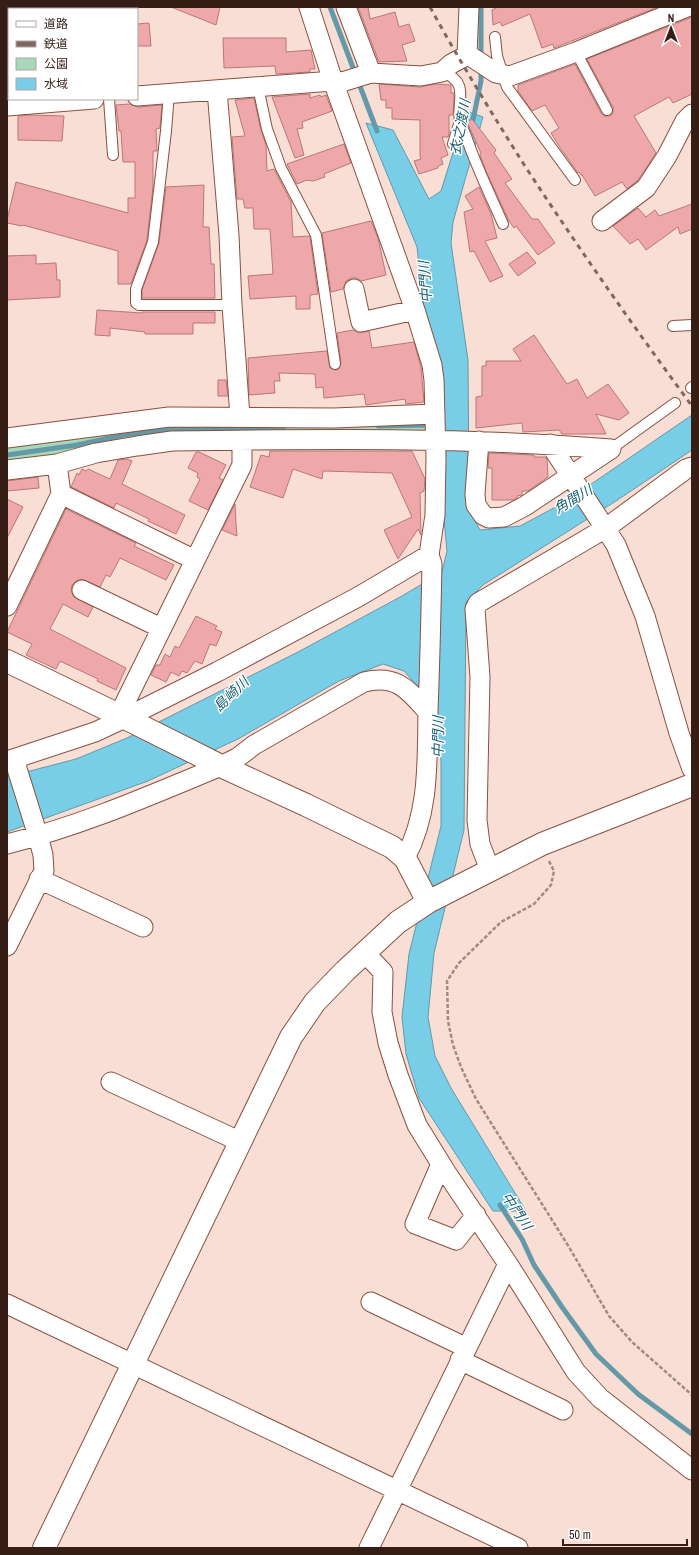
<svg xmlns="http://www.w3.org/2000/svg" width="699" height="1555" viewBox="0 0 699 1555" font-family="'Archivo Narrow','Noto Sans JP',sans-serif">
  <rect width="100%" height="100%" fill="#f9ded5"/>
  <path fill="#a6d8b9" d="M 426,421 L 428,432 L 77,451 L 7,461 L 7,445 L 152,425 Z"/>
  <path fill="#77cee6" stroke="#6499a8" d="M 466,111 L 483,117 L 453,222 L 451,243 L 468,360 L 469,498 L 472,515 L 480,530 L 520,526 L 565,502 L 692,415 L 692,450 L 616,501 L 483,585 L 466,602 L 464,830 L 434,953 L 428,1017 L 435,1056 L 451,1088 L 526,1211 L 493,1211 L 419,1098 L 406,1054 L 402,1017 L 409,954 L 441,826 L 441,761 L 438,729 L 421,690 L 404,671 L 383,664 L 339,681 L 238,739 L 148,781 L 7,832 L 7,777 L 76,759 L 127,738 L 298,652 L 402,596 L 442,572 L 447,551 L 426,326 L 417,247 L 366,123 L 393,130 L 429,199 L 441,191 Z"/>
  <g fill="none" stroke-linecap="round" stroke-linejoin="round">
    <path stroke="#6499a8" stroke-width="5" d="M 330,7 L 377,131
      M 481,59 L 481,7
      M 473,120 L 481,81 L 481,69
      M 378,426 L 432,425
      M 7,455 L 77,445 L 123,435 L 169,429 L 284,427
      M 500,1205 L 522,1239 L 534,1265 L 562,1307 L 596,1354 L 638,1394 L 692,1434"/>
  </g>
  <path fill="#eea8aa" stroke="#b87779" d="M 171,7 L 220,7 L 216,25 Z
    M 358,7 L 368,7 L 370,19 L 395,12 L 399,27 L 409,24 L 415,41 L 402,45 L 407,61 L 379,62 Z
    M 498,7 L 658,7 L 554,48 L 553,44 L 542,48 L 530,14 L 502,26 L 500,22 L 493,25 L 492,10 Z
    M 692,17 L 692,94 L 673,103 L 669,97 L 634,116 L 656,153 L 638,180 L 627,189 L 622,182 L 595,196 L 582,175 L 581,175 L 579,172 L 578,173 L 561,149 L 551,133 L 559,128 L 545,105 L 532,111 L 518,91 L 518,85 L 575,64 L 601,113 L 604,116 L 610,116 L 613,113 L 613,107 L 587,59 Z
    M 149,23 L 151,46 L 137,46 L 137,24 Z
    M 223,38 L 286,38 L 286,52 L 311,50 L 315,69 L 310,69 L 310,72 L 276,74 L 275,66 L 224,68 Z
    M 379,84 L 420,87 L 435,84 L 451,85 L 451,93 L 454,93 L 454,100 L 453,115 L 449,115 L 449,134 L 448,137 L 442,137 L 448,155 L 441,158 L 443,164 L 438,166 L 438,168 L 419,174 L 414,161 L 421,159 L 420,155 L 420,120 L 392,119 L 392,108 L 386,108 L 386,100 L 381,100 Z
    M 310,94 L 310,98 L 320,95 L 321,97 L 326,95 L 332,111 L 302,122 L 303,128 L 297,129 L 304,155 L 295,158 L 272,97 Z
    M 254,98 L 261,130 L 266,145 L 267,171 L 274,169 L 291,202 L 293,237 L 309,236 L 310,237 L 318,294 L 310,295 L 310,309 L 296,309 L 296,296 L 250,299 L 248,276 L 273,274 L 270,229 L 254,229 L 253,208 L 245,208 L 243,199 L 237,199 L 232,137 L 245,136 L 235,100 Z
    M 130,104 L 138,107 L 162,105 L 160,128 L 156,129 L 157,151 L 153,151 L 153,187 L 147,240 L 131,284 L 118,284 L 118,251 L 23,225 L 22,226 L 7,223 L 7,220 L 16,182 L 128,213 L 128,198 L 135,198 L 135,162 L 123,162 L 121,131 L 119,131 L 116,105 Z
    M 30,115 L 64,116 L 62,141 L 18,140 L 18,116 Z
    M 472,119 L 496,150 L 494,153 L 512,179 L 505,183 L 532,219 L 538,219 L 555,243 L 538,255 L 516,226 L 514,228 L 509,221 L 486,171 L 480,155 L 481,153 L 467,122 Z
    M 344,144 L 351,163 L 324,174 L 325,177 L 313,181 L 307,180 L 297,184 L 287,164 Z
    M 204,185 L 203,227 L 209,227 L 211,264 L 214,264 L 215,298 L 142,298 L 142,290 L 159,243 L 166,187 Z
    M 479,187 L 491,214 L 497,238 L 485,241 L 503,276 L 490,282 L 474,251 L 470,252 L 464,212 L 473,209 L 465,196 Z
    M 692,204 L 692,229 L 680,234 L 678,227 L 646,250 L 638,239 L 630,244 L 613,226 L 638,208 L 646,217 L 655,210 L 659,216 Z
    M 371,221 L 378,238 L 386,275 L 361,281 L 357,278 L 351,278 L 346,281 L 343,289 L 331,292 L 322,233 Z
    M 527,252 L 536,263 L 518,276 L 509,264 Z
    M 36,255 L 36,264 L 56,263 L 57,280 L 60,280 L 60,297 L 7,300 L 7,256 Z
    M 97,310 L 142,313 L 142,312 L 215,312 L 215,323 L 193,323 L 193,334 L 145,334 L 145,332 L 110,328 L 110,336 L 95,335 Z
    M 353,330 L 358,333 L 369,331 L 372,348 L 414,342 L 421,367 L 424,402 L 406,404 L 405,399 L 366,405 L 364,394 L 324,398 L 323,387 L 316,388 L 315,374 L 279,373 L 280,381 L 274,381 L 275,393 L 249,395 L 248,358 L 327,351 L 330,368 L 336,370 L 339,369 L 341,363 L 337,333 Z
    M 534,335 L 567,384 L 577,379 L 587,398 L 608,384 L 629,413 L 619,420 L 596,414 L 606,434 L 562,434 L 559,430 L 523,432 L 522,423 L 476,428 L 476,397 L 482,396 L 482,366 L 486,366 L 486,361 L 521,361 L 513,349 Z
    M 218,380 L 226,380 L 228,396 L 218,396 Z
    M 270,451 L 412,451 L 425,479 L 424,491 L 420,493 L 421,535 L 418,529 L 398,559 L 384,530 L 412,517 L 392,473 L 323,471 L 322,479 L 293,469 L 283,498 L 250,487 L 261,455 L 269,457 Z
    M 196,452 L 199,452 L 226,465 L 219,478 L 223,480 L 208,510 L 189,501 L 200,479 L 197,477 L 198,473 L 188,468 Z
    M 489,453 L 534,455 L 534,457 L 545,457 L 547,459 L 548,477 L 528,491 L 522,491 L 522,495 L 517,496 L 517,498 L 513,500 L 492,500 L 492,468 L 488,468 Z
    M 127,459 L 132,461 L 122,484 L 185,515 L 176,534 L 148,521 L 149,519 L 116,503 L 114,508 L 71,487 L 77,473 L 79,475 L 82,469 L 86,471 L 88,469 L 110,479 L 118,460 Z
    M 38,477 L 39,488 L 7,491 L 7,481 Z
    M 7,499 L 23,507 L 7,538 Z
    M 235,504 L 236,523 L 237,536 L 222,530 Z
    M 66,509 L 136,543 L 134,546 L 174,565 L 166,580 L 120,558 L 110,577 L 106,575 L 100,587 L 82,579 L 76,581 L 72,585 L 71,590 L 73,596 L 93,607 L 88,617 L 63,604 L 50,629 L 126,668 L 116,690 L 101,683 L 97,681 L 98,679 L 60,661 L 56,669 L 26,655 L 32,644 L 7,632 Z
    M 196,616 L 217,626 L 215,629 L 222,632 L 216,646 L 210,644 L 202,664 L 195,661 L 187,673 L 182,671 L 179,676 L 171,672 L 166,682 L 151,675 L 156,665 L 160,665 L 165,654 L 170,657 L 175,646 L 179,648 Z"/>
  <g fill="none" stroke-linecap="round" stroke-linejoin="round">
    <g stroke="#89503f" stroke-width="12">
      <path id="lane" d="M 495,37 L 497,56 L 507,87 L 575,180
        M 576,52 L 607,110
        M 442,72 C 471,82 456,102 460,122 C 462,128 466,135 468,142 C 478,170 491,197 503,224
        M 258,87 L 267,129 L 281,168 L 316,235 L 335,364
        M 169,93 L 166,131 L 153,242 L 136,289 L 136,303 L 139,305 L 232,305
        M 109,99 L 113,155
        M 453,144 L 460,121
        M 673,326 L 692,325
        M 691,388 L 692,387
        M 611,449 L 675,403"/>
    </g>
    <g stroke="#89503f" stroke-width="21">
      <path id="street" d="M 95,7 L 96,9
        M 309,7 L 333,81 L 415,310 L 432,365 L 434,380 L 436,457 L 435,515 L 429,555 L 432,564 C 431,612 430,661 428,710 C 427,760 430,812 405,858
        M 346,7 L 371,73
        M 467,54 L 496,73 L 510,76 L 576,52 L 687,7
        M 217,90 L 229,235 L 232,305 L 240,417
        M 137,96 L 333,81 L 342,82 L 371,73 L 421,76 L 442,72 L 451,64 L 464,57 L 467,54 L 469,7
        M 7,106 L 94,99
        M 602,221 L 646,188 L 667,156 L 685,121 L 692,114
        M 354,289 L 361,322 L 415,310
        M 7,438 L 169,417 L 334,418 L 435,414
        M 479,441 L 475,494 L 476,505 L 483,515 L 489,518 L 504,517 L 525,506 L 611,449
        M 550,444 L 616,545 L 645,616 L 679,733 L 692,769
        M 57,464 L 61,494 L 195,560
        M 7,470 L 57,464 L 96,453 L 137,446 L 172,441 C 319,439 465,437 611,449
        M 82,590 L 161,628
        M 7,606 L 61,494
        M 119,715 L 242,465 L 242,440
        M 7,761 L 95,732 L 125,718 L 217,672 L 358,597 L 429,555
        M 7,844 C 81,826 151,795 221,766 L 237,758 L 254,745 L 364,682 C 397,674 408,690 428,712
        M 490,870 L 480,844 L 477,820 L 480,677 L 475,609 L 478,603 L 606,528 L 686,469 L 692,467
        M 39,879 L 143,927
        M 7,946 L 44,871 L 43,855 L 38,836 L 14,759
        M 364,952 L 383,972 L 382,1012 L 388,1043 L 398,1075 L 417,1125 L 446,1172 L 508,1264 L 576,1372 L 600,1398 L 692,1470
        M 111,1082 L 241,1142
        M 441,1164 L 415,1224 L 456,1240 L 476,1215
        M 371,1302 L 467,1348
        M 7,1304 L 518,1548
        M 460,1360 L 563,1410
        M 369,1548 L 508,1264"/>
    </g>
    <g stroke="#89503f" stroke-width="24">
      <path id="secondary" d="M 7,661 L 125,718 L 221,766 L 306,805 L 392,847 L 405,858 L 428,902
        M 44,1548 L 291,1037 L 315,1002 L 345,971 L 398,922 L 428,902 L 542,844 L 692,785"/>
    </g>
    <path stroke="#a38981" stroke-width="2.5" stroke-dasharray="4 2" stroke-linecap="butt" d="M 549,861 L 554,871 L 551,885 L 534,904 L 501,922 L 459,963 L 447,981 L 448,1021 L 453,1045 L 461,1067 L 476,1099 L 569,1247 L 609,1316 L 632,1342 L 692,1395"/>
    <use href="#lane" stroke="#fff" stroke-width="10"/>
    <use href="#street" stroke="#fff" stroke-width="19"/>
    <use href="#secondary" stroke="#fff" stroke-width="22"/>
    <path stroke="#80675f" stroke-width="3" stroke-dasharray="5 5" stroke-linecap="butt" d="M 430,7 C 459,60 491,112 523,163 C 577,246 633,326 692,406"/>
  </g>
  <g text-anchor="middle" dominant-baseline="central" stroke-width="3" stroke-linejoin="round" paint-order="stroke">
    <g font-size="14" font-style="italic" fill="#196071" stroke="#fff">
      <text transform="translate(460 127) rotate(-79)">衣之渡川</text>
      <text transform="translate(425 282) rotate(-94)">中門川</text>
      <text transform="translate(573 499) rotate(-31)">角間川</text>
      <text transform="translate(231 694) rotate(-44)">島崎川</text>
      <text transform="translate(438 737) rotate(-89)">中門川</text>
      <text transform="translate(517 1211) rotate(56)">中門川</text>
    </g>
  </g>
  <rect width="699" height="1555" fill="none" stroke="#361e16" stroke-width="16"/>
  <rect x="8" y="8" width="130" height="92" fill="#ffffff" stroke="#afa5a2"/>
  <rect x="16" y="21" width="20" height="6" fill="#ffffff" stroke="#afa5a2"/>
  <text x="44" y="28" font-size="12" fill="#361e16">道路</text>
  <rect x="16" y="41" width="20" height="6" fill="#80675f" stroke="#afa5a2"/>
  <text x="44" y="48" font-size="12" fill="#361e16">鉄道</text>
  <rect x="16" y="58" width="20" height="12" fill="#a6d8b9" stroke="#afa5a2"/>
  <text x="44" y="68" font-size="12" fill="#361e16">公園</text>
  <rect x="16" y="78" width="20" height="12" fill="#77cee6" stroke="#afa5a2"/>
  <text x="44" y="88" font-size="12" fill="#361e16">水域</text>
  <g transform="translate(671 28)" stroke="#ffffff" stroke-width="3" paint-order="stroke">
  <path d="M0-3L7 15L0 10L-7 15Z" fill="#361e16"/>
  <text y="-6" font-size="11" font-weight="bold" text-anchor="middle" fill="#361e16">N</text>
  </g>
  <path d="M563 1539v6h124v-6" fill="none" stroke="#361e16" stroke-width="2"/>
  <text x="569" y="1539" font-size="12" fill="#361e16" stroke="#ffffff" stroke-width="3" paint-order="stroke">50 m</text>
</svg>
